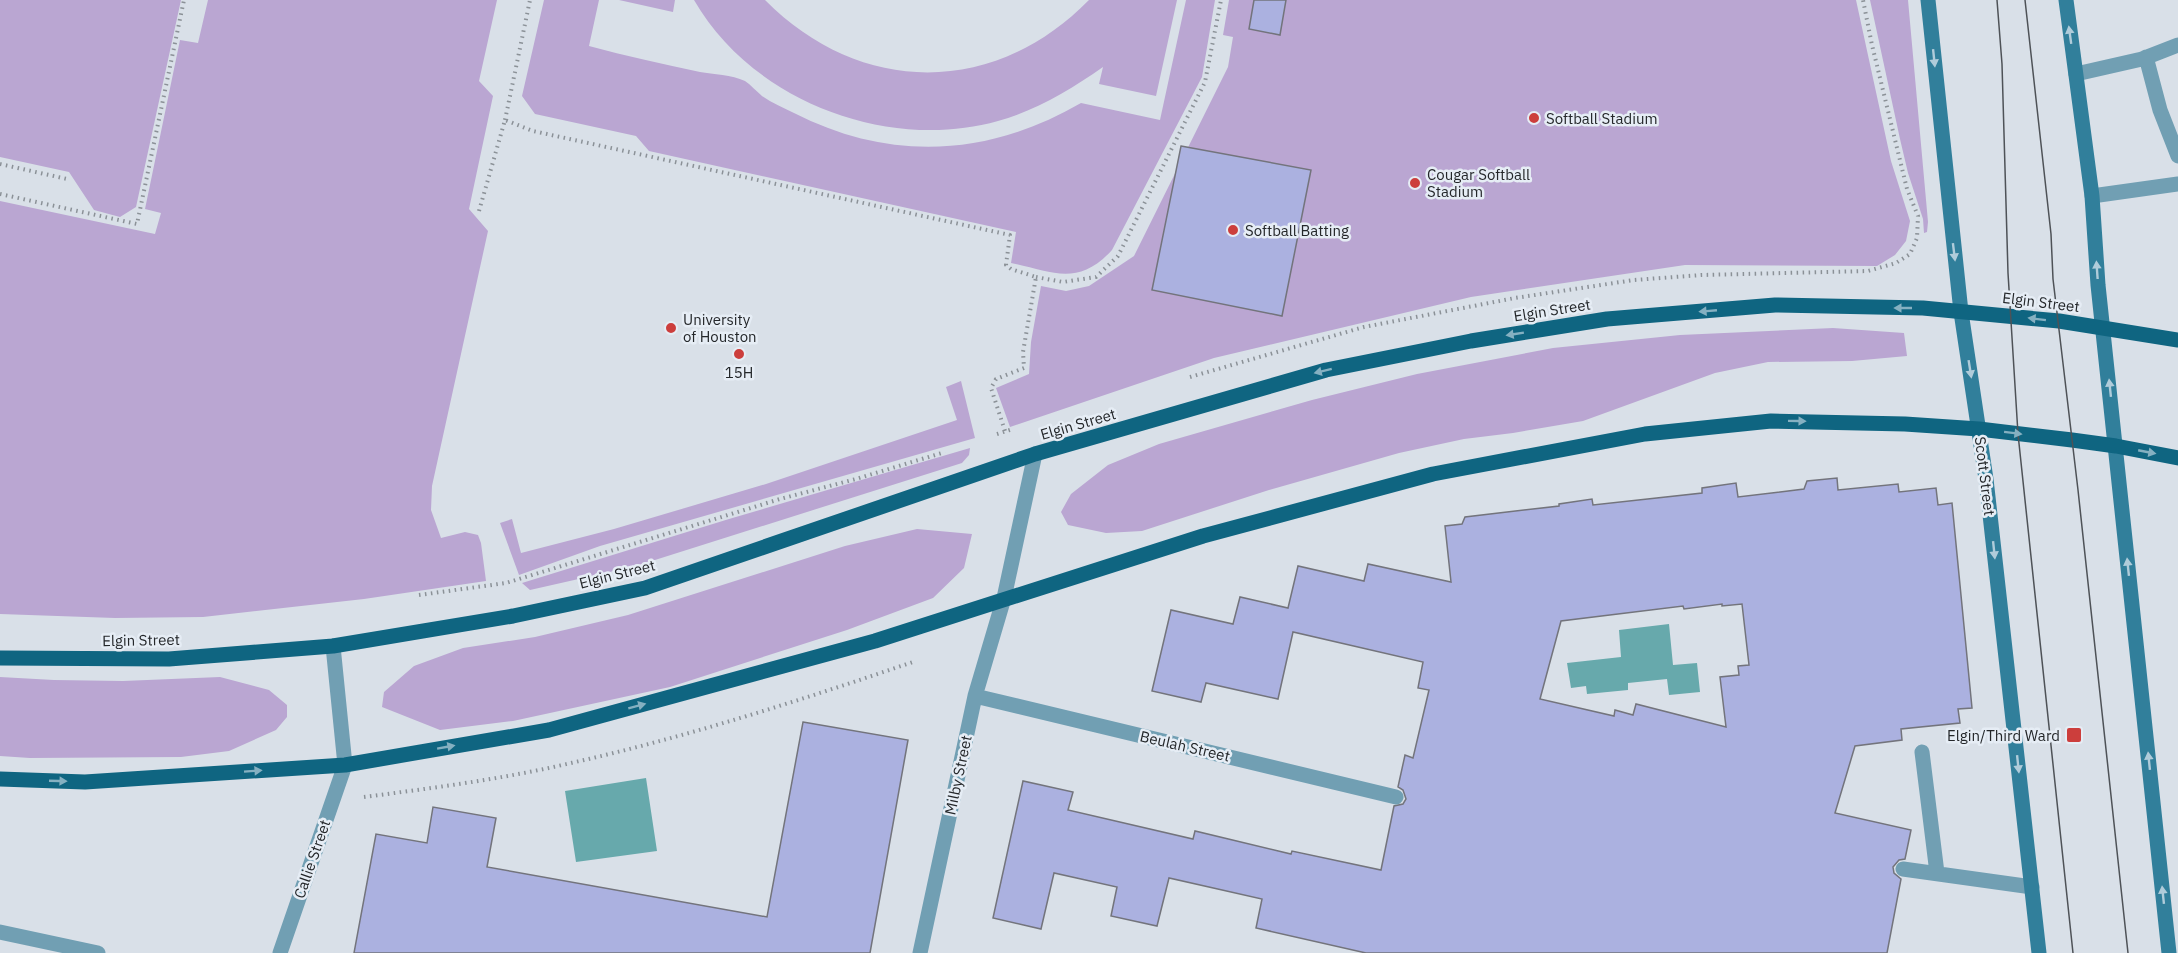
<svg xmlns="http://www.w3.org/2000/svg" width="2178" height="953" viewBox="0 0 2178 953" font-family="'IBM Plex Sans',sans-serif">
  <rect width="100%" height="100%" fill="#d9e0e8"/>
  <path fill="#baa6d2" d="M 0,0 L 181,0 L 136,207 L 120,217 L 94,210 L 69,172 L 0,157 Z
    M 208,0 L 497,0 L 479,81 L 493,96 L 469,209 L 488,231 L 432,486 L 431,510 L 441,538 L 465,532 L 478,535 L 481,543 L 486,581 L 364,599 L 203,617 L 115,618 L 0,614 L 0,201 L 155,234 L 161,213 L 145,209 L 180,40 L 198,43 Z
    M 544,0 L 599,0 L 589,46 C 626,56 663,64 700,72 C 713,74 732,75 745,81 C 751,85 756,91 762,96 C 772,103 784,108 794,113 C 890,162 988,157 1081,103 L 1160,120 L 1186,0 L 1215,0 L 1202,77 L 1112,250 C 1078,287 1053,272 1011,263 L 1016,232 L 649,151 L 636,136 L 535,114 L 522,96 Z
    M 619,0 L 675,0 L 673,12 Z
    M 694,0 L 765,0 C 860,96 994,97 1089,0 L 1177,0 L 1156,96 L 1099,84 L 1103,67 C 1070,90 1037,110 998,121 C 887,152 752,101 694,0 Z
    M 1229,0 L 1856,0 L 1891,161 L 1910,221 L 1906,241 L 1895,255 L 1877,266 L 1685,265 L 1471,297 L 1214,358 L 1010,427 L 996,388 L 1029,374 L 1031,342 L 1041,286 L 1066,291 L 1089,286 L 1134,256 L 1228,67 L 1233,37 L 1223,35 Z
    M 1870,0 L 1908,0 L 1928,222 L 1927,232 L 1924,233 L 1923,219 L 1908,173 L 1900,139 Z
    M 1833,328 L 1904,333 L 1907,356 L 1852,361 L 1768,362 L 1715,373 L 1583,421 L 1513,433 L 1464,439 L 1399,453 L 1269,490 L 1142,531 L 1106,533 L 1068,525 L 1061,512 L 1071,494 L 1108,465 L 1159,444 L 1312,400 L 1417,374 L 1553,348 L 1680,335 Z
    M 961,381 L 975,438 L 600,546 L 519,575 L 500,523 L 512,519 L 521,553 L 614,529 L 766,484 L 957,420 L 946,387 Z
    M 970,448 L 969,455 L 962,463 L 636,566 L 530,590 L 522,583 L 729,519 Z
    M 917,529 L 972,534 L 964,568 L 933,598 L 847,630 L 670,687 L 513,721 L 440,730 L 382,707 L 384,692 L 414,666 L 463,648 L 535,637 L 628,615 L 845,546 Z
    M 0,677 L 54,680 L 123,681 L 220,677 L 269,690 L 287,705 L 287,717 L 276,730 L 229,751 L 181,757 L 30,758 L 0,756 Z"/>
  <path fill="#67a9ac" d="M 1669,624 L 1673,665 L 1697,663 L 1700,692 L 1669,695 L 1667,679 L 1628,683 L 1628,690 L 1587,694 L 1586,686 L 1571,688 L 1567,663 L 1621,657 L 1619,630 Z
    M 646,778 L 657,851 L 576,862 L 565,791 Z"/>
  <path fill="#abb1e0" stroke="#73747c" stroke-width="1.5" fill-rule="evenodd" d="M 1254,0 L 1286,0 L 1280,35 L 1249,29 Z
    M 1181,146 L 1311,170 L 1282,316 L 1152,290 Z
    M 1837,478 L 1838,490 L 1898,484 L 1899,492 L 1936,488 L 1938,505 L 1952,503 L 1972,708 L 1958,709 L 1960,723 L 1901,729 L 1902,740 L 1855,746 L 1835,813 L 1911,830 L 1905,859 L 1899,860 L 1893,867 L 1894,873 L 1901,879 L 1887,953 L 1366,953 L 1256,928 L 1262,899 L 1169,878 L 1157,926 L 1111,916 L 1117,887 L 1054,873 L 1041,929 L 993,918 L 1023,781 L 1073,792 L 1068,810 L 1193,839 L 1195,831 L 1291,854 L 1292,851 L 1381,870 L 1394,806 L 1403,804 L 1406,799 L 1403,790 L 1398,787 L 1405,755 L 1413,758 L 1429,690 L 1418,688 L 1423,662 L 1293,632 L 1278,699 L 1206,683 L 1201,702 L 1152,691 L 1171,610 L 1233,624 L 1240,597 L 1288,608 L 1298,566 L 1364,581 L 1368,564 L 1451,582 L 1445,526 L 1462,524 L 1465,517 L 1559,506 L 1559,504 L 1592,499 L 1593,505 L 1702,493 L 1702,488 L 1736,483 L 1738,497 L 1804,489 L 1807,481 ZM 1722,604 L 1722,606 L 1742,604 L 1749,665 L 1738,666 L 1739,675 L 1720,677 L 1726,727 L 1636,704 L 1633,715 L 1615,710 L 1614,716 L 1540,699 L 1561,621 L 1683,606 L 1684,609 Z
    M 803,722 L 908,740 L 870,953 L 354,953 L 376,834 L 427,843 L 433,807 L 496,818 L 487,867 L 767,917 Z"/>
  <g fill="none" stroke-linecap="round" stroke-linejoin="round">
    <path stroke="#8b9197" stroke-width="4" stroke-dasharray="1.5 4.5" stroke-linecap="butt" d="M 505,120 L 530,0
      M 0,164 L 67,179
      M 0,194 L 137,224 L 184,0
      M 479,211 L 505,120 L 533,131 L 1010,235 L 1006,265 L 1011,269 L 1036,277 L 1023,352 L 1024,368 L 996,379 L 991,388 L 1005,431
      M 1036,277 L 1063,282 L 1096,277 L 1118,256 L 1205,82 L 1221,0
      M 1190,377 L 1364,327 L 1515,298 L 1634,280 L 1702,275 L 1868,271 L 1896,263 L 1910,254 L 1917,238 L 1918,216 L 1907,189 L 1872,45 L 1863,0
      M 997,434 L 1013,429
      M 419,595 L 506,583 L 780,499 L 856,479 L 945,452
      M 364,797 C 433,788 503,779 571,763 C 687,737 801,700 913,662"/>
    <path stroke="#719fb3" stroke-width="15" d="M 2146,57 L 2160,110 L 2178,156
      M 2076,74 L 2142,59 L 2178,45
      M 2092,196 L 2178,184
      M 1922,752 L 1937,873
      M 1903,869 L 2032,887"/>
    <path stroke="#719fb3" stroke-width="15" d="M 975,696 L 1396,797
      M 0,932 L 98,953
      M 280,953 L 345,765 L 333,646
      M 920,953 L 975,696 L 1004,598 L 1035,454"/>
    <path stroke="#317f9b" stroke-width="15" d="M 1928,0 L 1961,312 L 1986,479 L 2039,953
      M 2066,0 L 2092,196 L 2098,285 L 2169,953"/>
    <path stroke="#0f6581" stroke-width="15" d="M 0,658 L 169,659 L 333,646 L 513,616 L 645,588 L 1035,454 L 1326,370 L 1471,341 L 1607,319 L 1775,305 L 1923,308 L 2059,321 L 2178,340
      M 0,779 L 85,782 L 345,765 L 549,730 L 875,641 L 1203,536 L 1433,474 L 1645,434 L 1771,421 L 1905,424 L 1979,429 L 2072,440 L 2116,446 L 2178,458"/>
    <path stroke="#4e5257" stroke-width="1.5" d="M 1997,0 L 2002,64 L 2008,273 L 2018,434 L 2073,953
      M 2025,0 L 2051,234 L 2053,279 L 2078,490 L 2128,953"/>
  </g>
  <defs><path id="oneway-solid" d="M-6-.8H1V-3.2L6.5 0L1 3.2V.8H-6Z" transform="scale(1.5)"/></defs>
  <g fill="#b0ccda">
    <use href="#oneway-solid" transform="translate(2070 35) rotate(-98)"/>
    <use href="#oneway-solid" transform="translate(1934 58) rotate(84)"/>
    <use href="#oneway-solid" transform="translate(1954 252) rotate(83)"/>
    <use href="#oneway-solid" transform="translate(2097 270) rotate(-94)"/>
    <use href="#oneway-solid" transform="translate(1970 369) rotate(81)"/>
    <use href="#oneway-solid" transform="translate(2110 388) rotate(-96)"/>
    <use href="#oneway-solid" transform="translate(1994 550) rotate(84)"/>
    <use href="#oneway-solid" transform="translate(2128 567) rotate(-96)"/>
    <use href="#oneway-solid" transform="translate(2149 761) rotate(-96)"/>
    <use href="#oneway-solid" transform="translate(2018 764) rotate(84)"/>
    <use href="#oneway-solid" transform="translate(2163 895) rotate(-96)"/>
  </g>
  <g fill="#85b0c1">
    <use href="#oneway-solid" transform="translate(1903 308) rotate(-180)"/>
    <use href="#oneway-solid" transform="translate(1708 311) rotate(175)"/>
    <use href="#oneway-solid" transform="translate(2037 319) rotate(-173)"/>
    <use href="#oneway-solid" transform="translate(1515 334) rotate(171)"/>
    <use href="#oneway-solid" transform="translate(1323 371) rotate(166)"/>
    <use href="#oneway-solid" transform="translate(1797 421) rotate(1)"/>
    <use href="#oneway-solid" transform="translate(2013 433) rotate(7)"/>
    <use href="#oneway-solid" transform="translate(2147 452) rotate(11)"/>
    <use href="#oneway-solid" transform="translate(637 706) rotate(-15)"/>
    <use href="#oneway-solid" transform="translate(446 747) rotate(-10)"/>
    <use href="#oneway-solid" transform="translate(253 771) rotate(-4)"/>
    <use href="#oneway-solid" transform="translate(58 781) rotate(2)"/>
  </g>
  <g fill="#cc3e3c" stroke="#e6edf5" stroke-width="2">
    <circle cx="1534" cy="118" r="6"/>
    <circle cx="1415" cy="183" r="6"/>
    <circle cx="1233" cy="230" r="6"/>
    <circle cx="671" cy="328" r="6"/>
    <circle cx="739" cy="354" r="6"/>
    <rect x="2066" y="727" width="16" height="16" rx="3"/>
  </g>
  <g text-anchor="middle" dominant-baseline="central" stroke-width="5" stroke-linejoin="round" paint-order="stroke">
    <g font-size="15" fill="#24272a" stroke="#e6edf5" text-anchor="start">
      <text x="1546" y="118">Softball Stadium</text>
      <text x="1427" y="174">Cougar Softball<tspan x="1427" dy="17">Stadium</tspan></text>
      <text x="1245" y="230">Softball Batting</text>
      <text x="683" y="319">University<tspan x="683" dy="17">of Houston</tspan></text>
      <text x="739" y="372" text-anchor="middle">15H</text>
      <text x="2060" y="735" text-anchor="end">Elgin/Third Ward</text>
    </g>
    <g font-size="15" fill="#24272a" stroke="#e6edf5">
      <text transform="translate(2041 302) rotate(7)">Elgin Street</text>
      <text transform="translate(1552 310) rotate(-9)">Elgin Street</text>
      <text transform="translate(1078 424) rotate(-16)">Elgin Street</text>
      <text transform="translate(1985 476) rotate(83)">Scott Street</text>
      <text transform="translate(617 574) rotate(-14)">Elgin Street</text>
      <text transform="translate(141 640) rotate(-1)">Elgin Street</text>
      <text transform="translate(1185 746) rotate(13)">Beulah Street</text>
      <text transform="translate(958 775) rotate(-78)">Milby Street</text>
      <text transform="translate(312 859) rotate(-71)">Callie Street</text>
    </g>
  </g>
</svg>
